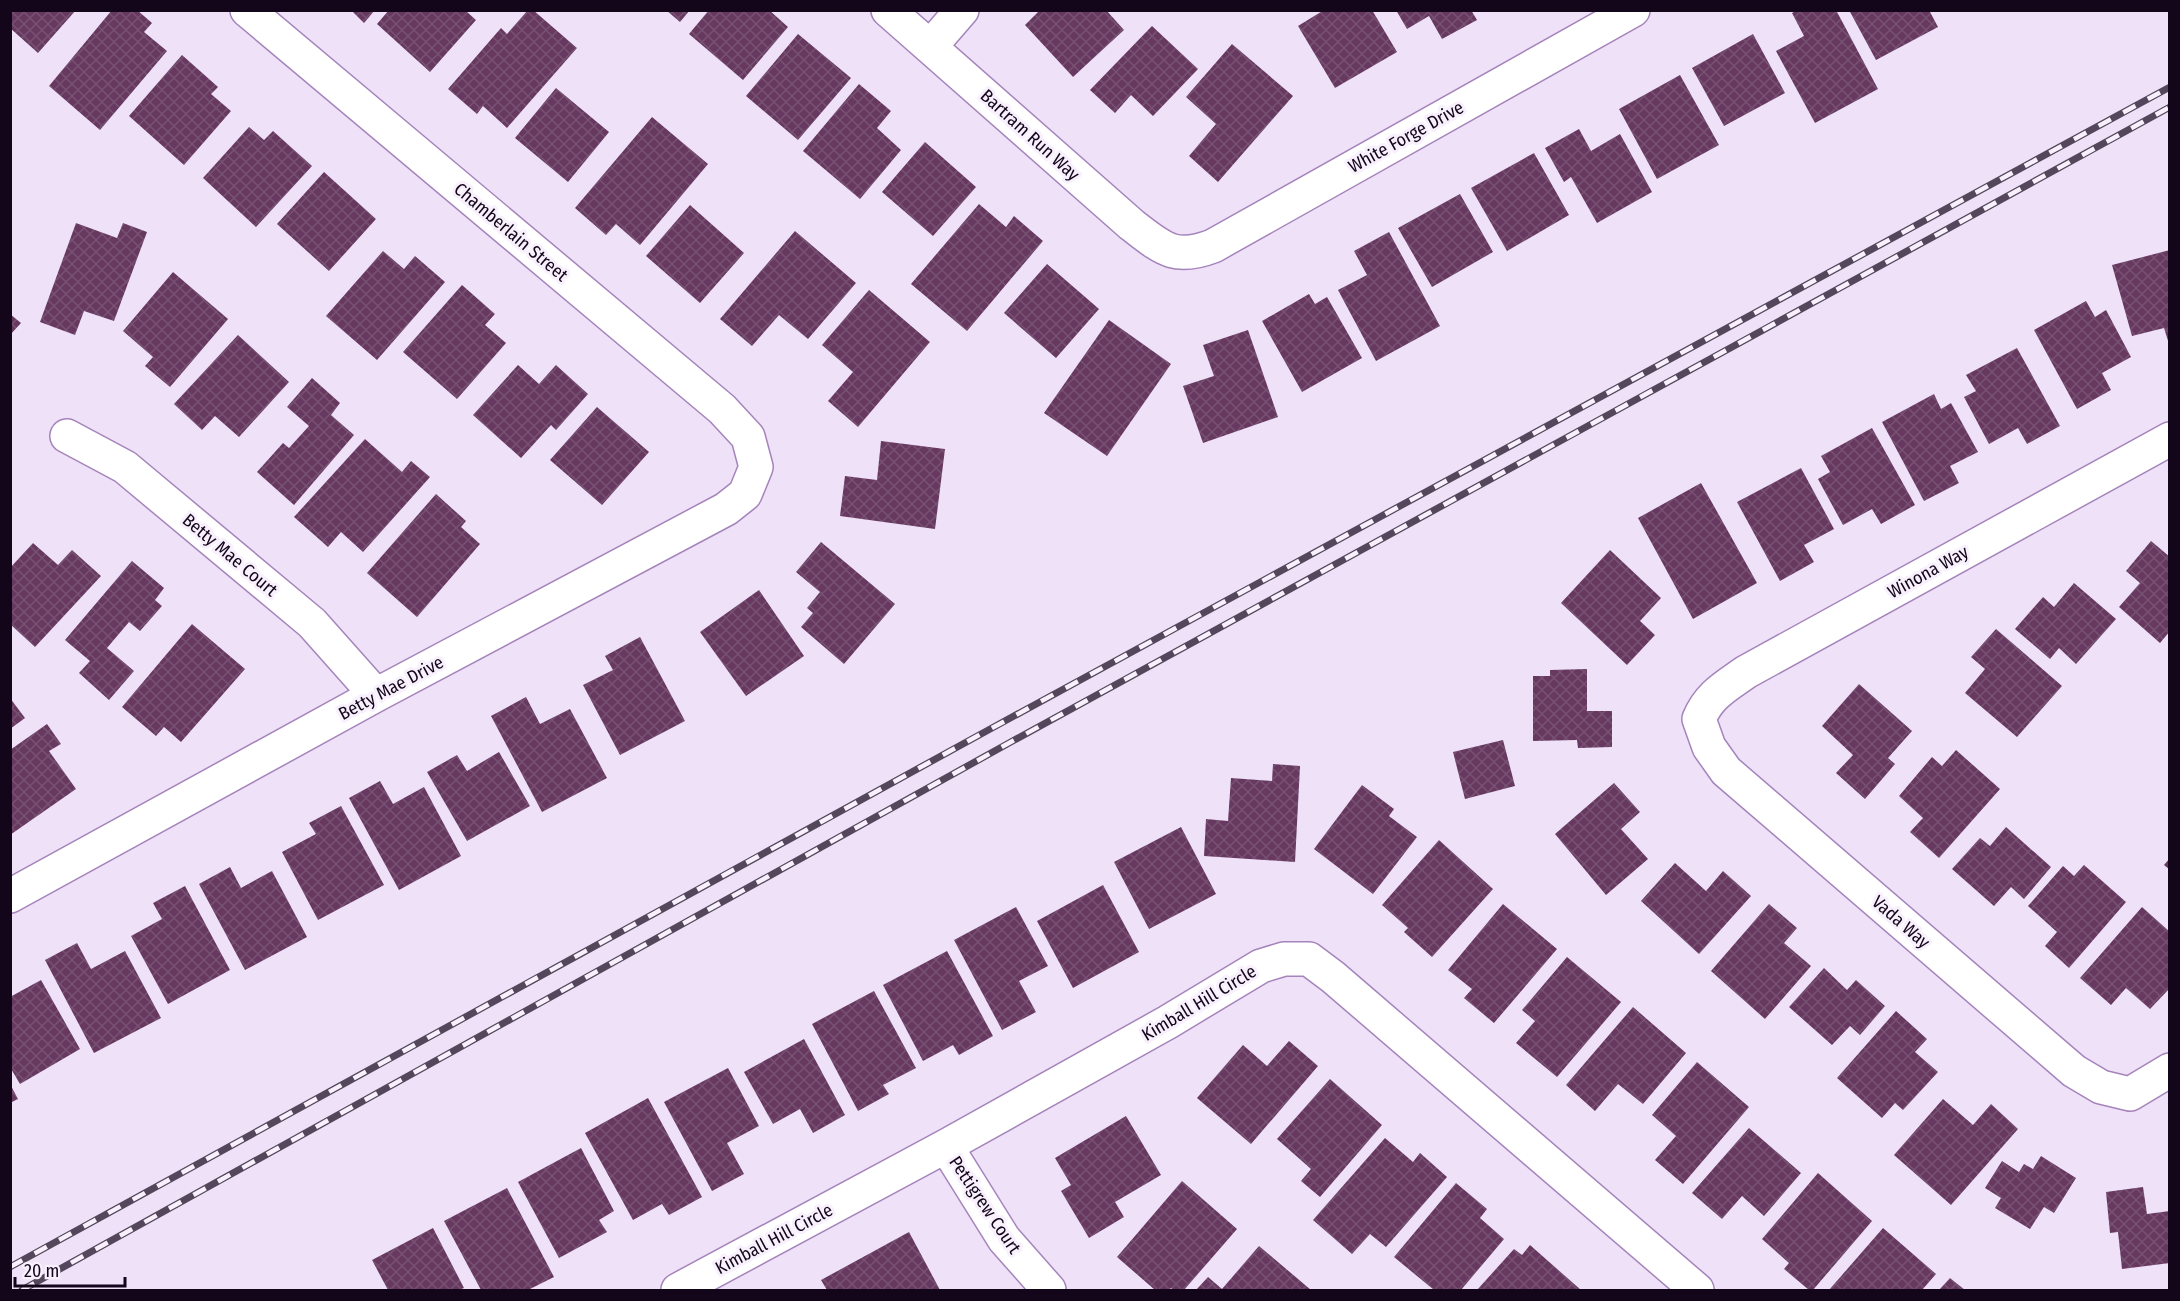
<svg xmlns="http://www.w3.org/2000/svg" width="2180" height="1301" viewBox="0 0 2180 1301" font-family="'Fira Sans Condensed',sans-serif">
  <defs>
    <pattern id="building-cross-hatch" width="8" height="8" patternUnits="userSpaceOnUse" patternTransform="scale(1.5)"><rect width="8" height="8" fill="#673961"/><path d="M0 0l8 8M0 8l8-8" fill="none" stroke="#775273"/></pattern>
  </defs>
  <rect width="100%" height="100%" fill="#efe1f8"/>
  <path fill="url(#building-cross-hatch)" d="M 10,10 L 76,10 L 38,53 L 10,28 Z
    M 112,10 L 137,10 L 152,23 L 144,32 L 167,51 L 100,130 L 49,86 Z
    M 351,10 L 375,10 L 364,23 Z
    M 389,10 L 465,10 L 476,20 L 430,72 L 377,24 Z
    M 528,10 L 533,10 L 577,48 L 507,128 L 483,106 L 477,114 L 448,89 L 501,28 L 507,34 Z
    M 666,10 L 690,10 L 680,22 Z
    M 709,10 L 769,10 L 788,27 L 743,80 L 689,34 Z
    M 1040,10 L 1106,10 L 1124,30 L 1073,77 L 1025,25 Z
    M 1324,10 L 1372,10 L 1397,52 L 1335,88 L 1298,26 Z
    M 1396,10 L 1471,10 L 1477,20 L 1442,39 L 1429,16 L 1407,29 Z
    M 1798,10 L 1836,10 L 1878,89 L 1815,123 L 1776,51 L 1804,36 L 1792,13 Z
    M 1849,10 L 1929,10 L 1938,27 L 1876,60 Z
    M 1152,26 L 1198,69 L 1153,116 L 1131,95 L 1115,113 L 1090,90 Z
    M 798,34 L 851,78 L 798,140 L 746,96 Z
    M 1753,34 L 1785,93 L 1724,126 L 1692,68 Z
    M 1232,44 L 1293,96 L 1218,182 L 1189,156 L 1216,124 L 1186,97 Z
    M 182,55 L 218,87 L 211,94 L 231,111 L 184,165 L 129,116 Z
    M 1680,75 L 1719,145 L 1657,179 L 1619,109 Z
    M 859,84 L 891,111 L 877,128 L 901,150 L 860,199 L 803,151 Z
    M 556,88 L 609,132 L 568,182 L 515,138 Z
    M 652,117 L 708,164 L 640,245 L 616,224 L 606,235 L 575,208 Z
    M 249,127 L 264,140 L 273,131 L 312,166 L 256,227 L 203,178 Z
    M 1579,129 L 1591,151 L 1620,134 L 1652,192 L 1597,223 L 1571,177 L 1564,182 L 1545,148 Z
    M 925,142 L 976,187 L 933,236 L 882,192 Z
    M 1534,153 L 1569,215 L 1507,251 L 1471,188 Z
    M 324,172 L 376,219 L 329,271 L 277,224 Z
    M 1460,194 L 1493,252 L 1432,287 L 1398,228 Z
    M 979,204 L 1006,227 L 1014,216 L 1043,241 L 967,331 L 911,284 Z
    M 690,205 L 744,253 L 700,303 L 646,256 Z
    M 76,223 L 117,238 L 123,223 L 147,232 L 114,321 L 84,311 L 75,335 L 40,322 Z
    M 795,231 L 856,283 L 808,339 L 779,315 L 752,346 L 720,319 Z
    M 1389,232 L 1440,326 L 1376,361 L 1338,290 L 1367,275 L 1354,251 Z
    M 2170,250 L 2170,344 L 2169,344 L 2164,328 L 2132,336 L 2112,265 Z
    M 383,251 L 404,269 L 415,256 L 445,282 L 377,360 L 326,316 Z
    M 1047,264 L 1099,309 L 1056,358 L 1004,313 Z
    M 173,272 L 228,319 L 170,387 L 145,366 L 153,357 L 123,331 Z
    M 462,285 L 495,314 L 485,325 L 506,343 L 457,399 L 403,352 Z
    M 869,290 L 930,342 L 858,427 L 828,401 L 853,372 L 822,345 Z
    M 1309,294 L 1315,304 L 1327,297 L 1362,358 L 1302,392 L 1262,321 Z
    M 2086,301 L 2095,317 L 2106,310 L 2131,357 L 2102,373 L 2111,390 L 2077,409 L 2034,330 Z
    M 10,314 L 21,323 L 10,335 Z
    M 1109,320 L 1171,364 L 1107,456 L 1044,413 Z
    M 1248,330 L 1278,417 L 1203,443 L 1183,386 L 1214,376 L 1203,345 Z
    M 238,335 L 289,382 L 239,437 L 215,416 L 202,430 L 174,404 Z
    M 2017,348 L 2060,426 L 2027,444 L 2018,428 L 1989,444 L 1964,397 L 1976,391 L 1966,375 Z
    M 518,365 L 539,384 L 556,365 L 588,394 L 556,430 L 551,425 L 521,458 L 473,415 Z
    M 312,378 L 340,403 L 331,415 L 354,435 L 294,505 L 257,472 L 283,443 L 289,448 L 309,426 L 287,407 Z
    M 1934,394 L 1941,409 L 1951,403 L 1978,452 L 1950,466 L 1959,483 L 1924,501 L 1882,422 Z
    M 597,407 L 649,452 L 602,505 L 550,460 Z
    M 1872,428 L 1915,505 L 1881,524 L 1872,509 L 1843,525 L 1818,479 L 1830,472 L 1821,456 Z
    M 365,439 L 402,472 L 411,461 L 430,477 L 363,552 L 341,532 L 328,547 L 294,517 Z
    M 881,441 L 945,449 L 935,529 L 840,516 L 845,476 L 877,480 Z
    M 1801,468 L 1834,529 L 1804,545 L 1814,562 L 1780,581 L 1737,502 Z
    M 1701,483 L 1757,583 L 1693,619 L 1638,518 Z
    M 436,494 L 466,521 L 461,527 L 480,544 L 417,617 L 367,573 Z
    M 2151,541 L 2170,557 L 2170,631 L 2160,643 L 2119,607 L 2140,583 L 2126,571 Z
    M 821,542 L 895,604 L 844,664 L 801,627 L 813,613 L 807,608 L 820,592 L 796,572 Z
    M 33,543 L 58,565 L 72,550 L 101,576 L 35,647 L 10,624 L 10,568 Z
    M 1610,550 L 1661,598 L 1640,621 L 1655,635 L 1627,665 L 1561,603 Z
    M 132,561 L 164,588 L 155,600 L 162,606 L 140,631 L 129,622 L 107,648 L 134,671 L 109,700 L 79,673 L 90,661 L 65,640 Z
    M 2074,583 L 2116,619 L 2076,664 L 2059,648 L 2050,659 L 2015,629 L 2043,597 L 2054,607 Z
    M 759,590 L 804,656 L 746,696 L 700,632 Z
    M 192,624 L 245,669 L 181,742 L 164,727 L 156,736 L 122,707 Z
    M 1996,629 L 2062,686 L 2017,737 L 1965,693 L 1985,669 L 1971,657 Z
    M 640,637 L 685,721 L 620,755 L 583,685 L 613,670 L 605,656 Z
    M 1587,669 L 1587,711 L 1612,711 L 1612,747 L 1578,748 L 1577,740 L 1533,741 L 1533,676 L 1550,676 L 1550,670 Z
    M 1859,684 L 1912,731 L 1888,758 L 1895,764 L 1865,799 L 1836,773 L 1853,755 L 1822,726 Z
    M 526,697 L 540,724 L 570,709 L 607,778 L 542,812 L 491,716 Z
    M 10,698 L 25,718 L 10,729 Z
    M 47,724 L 61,744 L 49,751 L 76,789 L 10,835 L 10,750 Z
    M 1503,740 L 1515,786 L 1465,799 L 1453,752 Z
    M 1956,750 L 2000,789 L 1939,858 L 1910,832 L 1923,818 L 1899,796 L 1932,757 L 1942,766 Z
    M 499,752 L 530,806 L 467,841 L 427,772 L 457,755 L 467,771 Z
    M 1273,764 L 1300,766 L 1295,862 L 1204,856 L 1206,819 L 1228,821 L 1231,778 L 1272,781 Z
    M 380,781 L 393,804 L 424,787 L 461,856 L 399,890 L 349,798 Z
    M 1614,783 L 1640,812 L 1621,829 L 1648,859 L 1606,895 L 1555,834 Z
    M 1362,785 L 1394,809 L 1389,816 L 1417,837 L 1373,894 L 1314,849 Z
    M 341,806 L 384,885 L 318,920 L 282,852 L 316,834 L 309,823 Z
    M 1181,827 L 1216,894 L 1149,929 L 1114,862 Z
    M 2006,827 L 2051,867 L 2024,899 L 2011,887 L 1994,906 L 1952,869 L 1980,838 L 1990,846 Z
    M 1439,840 L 1493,889 L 1432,957 L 1404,932 L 1408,928 L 1382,905 Z
    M 2170,858 L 2170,870 L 2164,865 Z
    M 1675,863 L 1706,891 L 1723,871 L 1751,896 L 1699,954 L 1641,901 Z
    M 2084,865 L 2126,902 L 2069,968 L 2045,946 L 2057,932 L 2028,906 L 2063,866 L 2074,876 Z
    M 230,867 L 241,888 L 272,871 L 307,937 L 245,970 L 199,884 Z
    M 1103,885 L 1139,952 L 1073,988 L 1037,921 Z
    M 185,886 L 230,970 L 168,1004 L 131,936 L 162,919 L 153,903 Z
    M 1503,904 L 1557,949 L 1494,1023 L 1464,998 L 1472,989 L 1448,970 Z
    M 1769,904 L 1797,928 L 1784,943 L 1811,966 L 1765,1019 L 1711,971 Z
    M 1016,907 L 1048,966 L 1019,981 L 1036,1012 L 1002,1030 L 954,940 Z
    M 2142,907 L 2170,932 L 2170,988 L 2150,1009 L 2126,988 L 2111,1005 L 2080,978 Z
    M 77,943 L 91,969 L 125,951 L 161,1018 L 94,1053 L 45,960 Z
    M 947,951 L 993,1036 L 959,1055 L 953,1045 L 923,1061 L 883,985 Z
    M 1567,957 L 1621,1002 L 1557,1077 L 1516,1043 L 1535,1021 L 1522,1010 Z
    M 1824,968 L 1847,990 L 1856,980 L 1885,1006 L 1860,1035 L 1850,1026 L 1832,1045 L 1789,1007 Z
    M 41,980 L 80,1049 L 20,1084 L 10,1067 L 10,997 Z
    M 874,991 L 916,1068 L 883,1085 L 889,1094 L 858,1111 L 812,1024 Z
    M 1633,1007 L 1686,1053 L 1643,1104 L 1618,1084 L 1595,1111 L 1566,1085 Z
    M 1896,1011 L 1927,1039 L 1915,1052 L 1938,1072 L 1903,1110 L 1895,1103 L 1882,1118 L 1837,1078 Z
    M 804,1039 L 845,1115 L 813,1133 L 800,1109 L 773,1124 L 744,1072 Z
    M 1289,1041 L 1318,1066 L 1251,1144 L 1197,1098 L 1243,1045 L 1267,1066 Z
    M 1697,1062 L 1749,1107 L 1683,1184 L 1655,1160 L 1676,1136 L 1652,1115 Z
    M 728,1068 L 759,1126 L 727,1143 L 744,1174 L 712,1191 L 664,1102 Z
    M 1330,1079 L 1382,1125 L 1320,1197 L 1301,1181 L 1311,1169 L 1277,1139 Z
    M 10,1084 L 18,1099 L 10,1103 Z
    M 648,1098 L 702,1197 L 669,1215 L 662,1204 L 633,1220 L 585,1133 Z
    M 1943,1099 L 1973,1125 L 1991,1104 L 2018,1129 L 1951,1205 L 1894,1155 Z
    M 1126,1116 L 1161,1175 L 1115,1202 L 1124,1217 L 1089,1238 L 1061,1191 L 1071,1185 L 1055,1158 Z
    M 1749,1128 L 1801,1173 L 1764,1216 L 1742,1196 L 1722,1219 L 1692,1193 Z
    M 1385,1138 L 1413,1162 L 1420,1153 L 1447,1177 L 1386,1247 L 1370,1234 L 1352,1254 L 1313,1220 Z
    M 581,1148 L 614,1211 L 599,1220 L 607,1232 L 559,1258 L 518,1182 Z
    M 2041,1156 L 2076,1178 L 2054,1213 L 2044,1207 L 2030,1229 L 1995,1208 L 2001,1198 L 1985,1188 L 2002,1161 L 2019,1172 L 2024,1164 L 2033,1169 Z
    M 1818,1173 L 1872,1221 L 1813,1290 L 1809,1290 L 1784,1269 L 1789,1263 L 1762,1239 Z
    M 1182,1181 L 1237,1229 L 1184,1290 L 1173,1290 L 1171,1288 L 1169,1290 L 1155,1290 L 1117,1257 Z
    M 1456,1183 L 1487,1209 L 1480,1218 L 1504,1239 L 1461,1290 L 1434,1290 L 1394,1257 Z
    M 2143,1187 L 2147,1214 L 2170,1211 L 2170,1263 L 2122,1269 L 2118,1232 L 2110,1233 L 2106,1192 Z
    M 507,1188 L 554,1277 L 528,1290 L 481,1290 L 444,1221 Z
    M 433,1228 L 464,1288 L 459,1290 L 388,1290 L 372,1260 Z
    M 1883,1228 L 1936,1274 L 1922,1290 L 1829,1290 Z
    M 909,1232 L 940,1290 L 827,1290 L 821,1280 Z
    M 1530,1245 L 1581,1290 L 1477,1290 L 1514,1249 L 1522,1255 Z
    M 1259,1246 L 1311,1290 L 1196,1290 L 1208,1277 L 1222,1289 Z
    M 1950,1278 L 1965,1290 L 1939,1290 Z"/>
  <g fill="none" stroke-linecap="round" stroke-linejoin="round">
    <g stroke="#a584bb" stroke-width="36">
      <path id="minor" d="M 888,10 L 1132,225 C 1162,248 1174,261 1213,246 L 1633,10
        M 930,47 L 962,10
        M 67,436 L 125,467 L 312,623 L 376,695
        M 2170,439 L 1746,672 C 1725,687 1709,695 1699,719 L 1709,747 L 1726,771 L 2074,1071 L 2101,1087 L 2130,1094 L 2170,1070
        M 10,896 L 376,695 L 726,509 L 745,494 L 756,467 L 748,437 L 722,409 L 247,10
        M 946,1146 L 1004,1239 L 1049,1290
        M 678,1290 L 946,1146 L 1168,1022 L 1261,966 L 1284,959 L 1309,959 L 1333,977 L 1697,1290"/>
    </g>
    <use href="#minor" stroke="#fff" stroke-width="33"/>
    <g stroke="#54475b" stroke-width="7">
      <path id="rail" d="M 10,1267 L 992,728 L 2170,87
        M 22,1290 L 1009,743 L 2170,107"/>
    </g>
    <use href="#rail" stroke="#f8f1fd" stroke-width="4.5" stroke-dasharray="14" stroke-linecap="butt"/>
  </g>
  <g text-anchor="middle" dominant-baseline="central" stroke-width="6" stroke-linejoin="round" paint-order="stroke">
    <g font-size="18" fill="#13061a" stroke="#f8f1fd">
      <text transform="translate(1030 135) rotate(42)">Bartram Run Way</text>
      <text transform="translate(1406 137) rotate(-29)">White Forge Drive</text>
      <text transform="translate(511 232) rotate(40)">Chamberlain Street</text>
      <text transform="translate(230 555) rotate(40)">Betty Mae Court</text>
      <text transform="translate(1928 572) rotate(-29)">Winona Way</text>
      <text transform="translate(391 688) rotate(-28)">Betty Mae Drive</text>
      <text transform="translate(1901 922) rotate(41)">Vada Way</text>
      <text transform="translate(1199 1003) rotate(-31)">Kimball Hill Circle</text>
      <text transform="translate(985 1205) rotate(56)">Pettigrew Court</text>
      <text transform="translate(774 1239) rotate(-28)">Kimball Hill Circle</text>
    </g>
  </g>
  <rect width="2180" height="1301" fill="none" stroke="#13061a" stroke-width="24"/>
  <path d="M15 1277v9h110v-9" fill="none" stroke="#13061a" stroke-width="3"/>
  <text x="24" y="1277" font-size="18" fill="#13061a" stroke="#f8f1fd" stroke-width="4.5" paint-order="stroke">20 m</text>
</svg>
